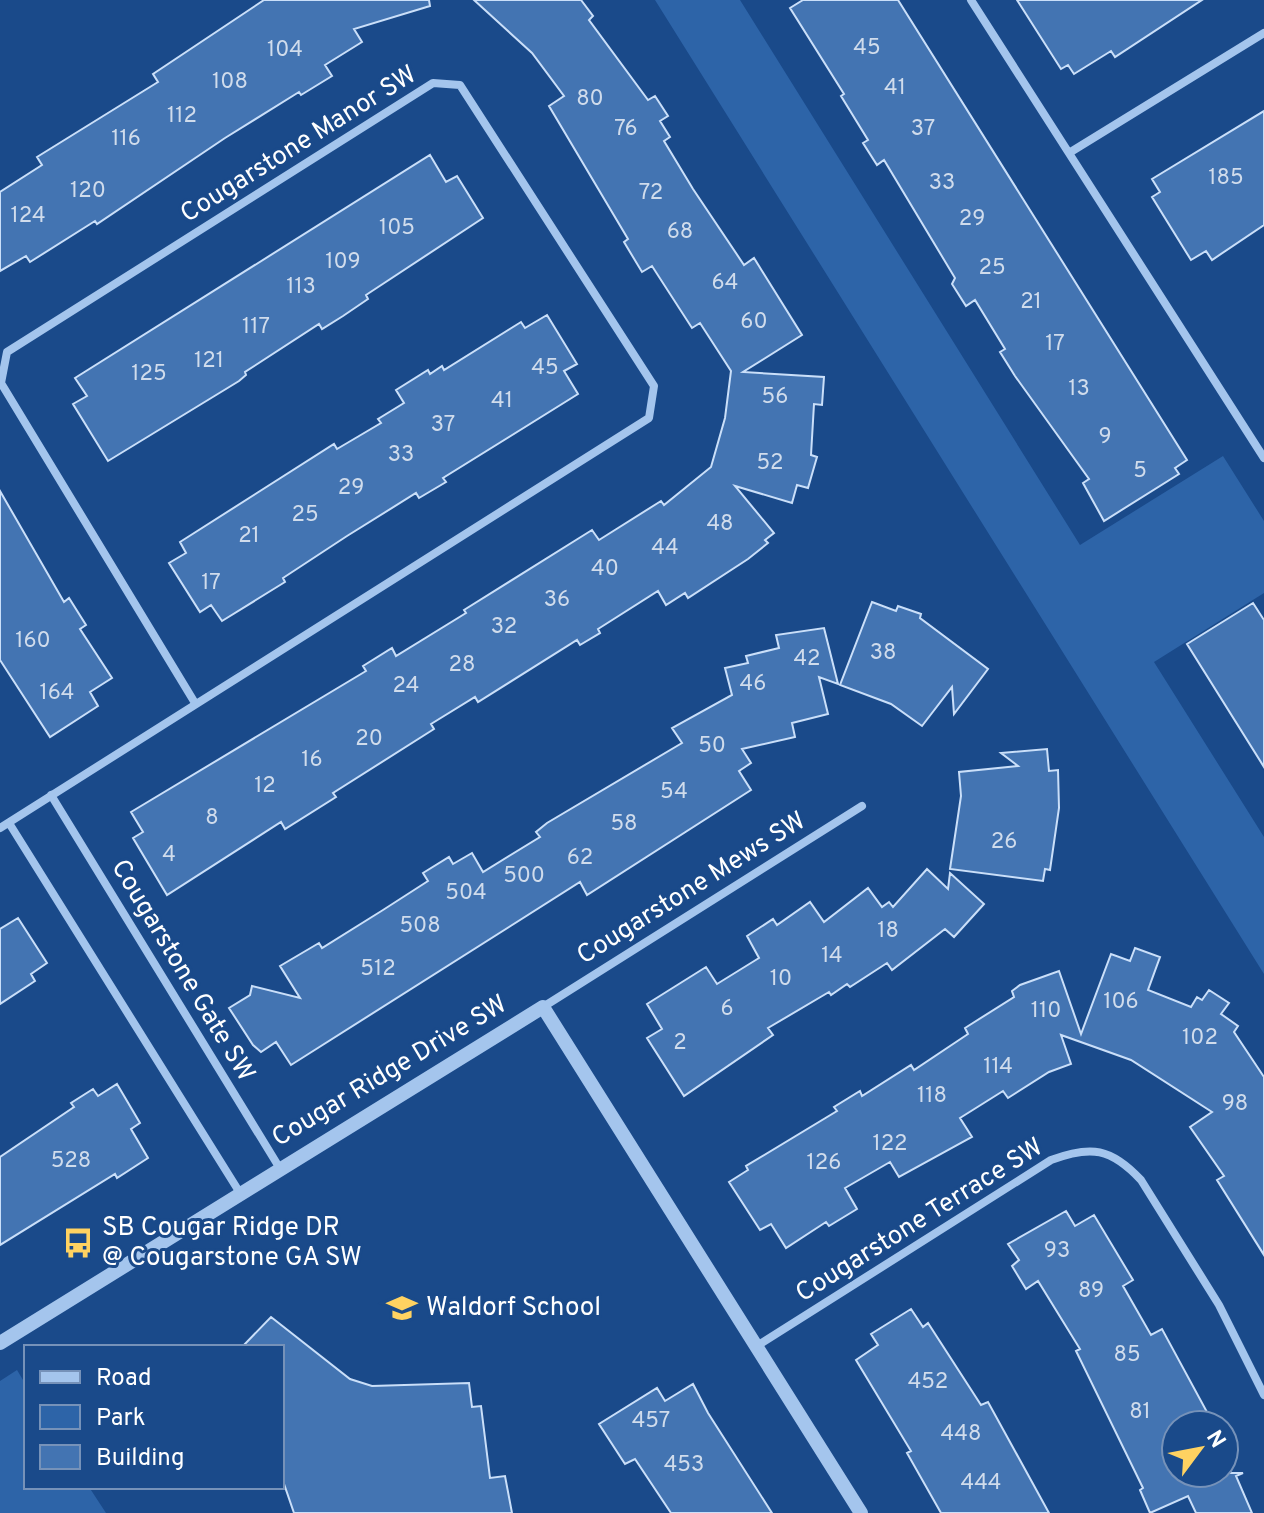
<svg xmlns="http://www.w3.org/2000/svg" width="1264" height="1513" viewBox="0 0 1264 1513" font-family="Overpass,sans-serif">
  <rect width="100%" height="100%" fill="#1a4a8a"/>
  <path fill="#2d64a8" d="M 655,0 L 740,0 L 1080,545 L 1223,456 L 1264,521 L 1264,593 L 1154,662 L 1264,837 L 1264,974 Z
    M 17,1370 L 26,1385 L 26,1487 L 89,1487 L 106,1513 L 0,1513 L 0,1381 Z"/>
  <path fill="#4374b2" stroke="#cadff9" stroke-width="2" d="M 264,0 L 429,0 L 430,6 L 354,29 L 362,42 L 325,65 L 332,76 L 301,95 L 299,92 L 225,138 L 97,224 L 95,221 L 30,262 L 26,256 L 0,271 L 0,192 L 42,165 L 37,157 L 158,82 L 153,74 Z
    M 474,0 L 581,0 L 593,16 L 589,20 L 648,100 L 655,96 L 668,116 L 660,121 L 670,137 L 664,141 L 693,189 L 744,265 L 754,258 L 802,335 L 743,372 L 824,377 L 822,405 L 814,404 L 811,455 L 817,457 L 808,488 L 797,485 L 792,503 L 735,486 L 774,533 L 765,540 L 768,543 L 748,559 L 688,598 L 685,593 L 666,605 L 658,591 L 598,629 L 600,633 L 580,645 L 577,640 L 478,702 L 475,697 L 431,724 L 434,729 L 333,793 L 336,797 L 285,829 L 281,822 L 167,895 L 133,838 L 143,832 L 131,812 L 366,671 L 363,666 L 392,648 L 396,656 L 466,613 L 464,610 L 592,530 L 599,540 L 661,501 L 664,505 L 711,467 L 725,418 L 731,371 L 700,323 L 692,328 L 652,266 L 642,272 L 624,242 L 628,239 L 549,106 L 564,96 L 532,53 Z
    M 803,0 L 898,0 L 1187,460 L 1175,468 L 1179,474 L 1104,521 L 1083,483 L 1089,479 L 1015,376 L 1000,352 L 1005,349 L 975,300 L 966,306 L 952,284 L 955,278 L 884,160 L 877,165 L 863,143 L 868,140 L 841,96 L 844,94 L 790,8 Z
    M 1017,0 L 1202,0 L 1115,57 L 1111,51 L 1074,74 L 1068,65 L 1061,69 Z
    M 1264,111 L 1264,225 L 1212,260 L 1206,251 L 1191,260 L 1152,197 L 1160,192 L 1152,179 Z
    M 430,155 L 446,182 L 457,176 L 483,218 L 366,295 L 368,299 L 343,316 L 322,329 L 319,324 L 245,372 L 246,375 L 239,381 L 108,461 L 73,404 L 87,396 L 75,378 Z
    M 547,315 L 577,364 L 564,371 L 578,394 L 443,478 L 446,482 L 419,498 L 416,493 L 347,536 L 283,578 L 285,582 L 222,621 L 211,605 L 200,612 L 169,563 L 186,553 L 180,542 L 334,444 L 337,449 L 381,423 L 378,419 L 404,403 L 396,390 L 428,370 L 430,374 L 442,366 L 444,370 L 521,322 L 525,328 Z
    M 0,491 L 64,602 L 69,598 L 86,625 L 80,629 L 112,678 L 90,692 L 98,706 L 50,737 L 0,660 Z
    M 872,602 L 896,611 L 898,606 L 921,614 L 920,618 L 988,669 L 954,714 L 952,687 L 922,726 L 891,704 L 840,685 Z
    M 1253,603 L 1264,620 L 1264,767 L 1187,644 Z
    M 824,628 L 838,684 L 819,677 L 828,714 L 792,723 L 795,737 L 742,749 L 751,763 L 739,771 L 751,790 L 587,895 L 580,882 L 291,1065 L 276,1042 L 261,1052 L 253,1045 L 229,1008 L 250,995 L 252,986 L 300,998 L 280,966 L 319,943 L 322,948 L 383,910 L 428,881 L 423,873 L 449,857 L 453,864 L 472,853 L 483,872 L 540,837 L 536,832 L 547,823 L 682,743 L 672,728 L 732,695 L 725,668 L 748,663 L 746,656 L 779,648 L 776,635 Z
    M 1047,749 L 1049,771 L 1058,770 L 1059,808 L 1050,870 L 1045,869 L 1043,881 L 950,869 L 961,796 L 959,772 L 1018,766 L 1001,753 Z
    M 927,869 L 948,889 L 950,873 L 984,904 L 954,937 L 945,929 L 892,970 L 887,963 L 850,987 L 847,984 L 831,995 L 829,992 L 768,1028 L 773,1035 L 684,1096 L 647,1038 L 662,1029 L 647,1004 L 706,967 L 717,984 L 759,958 L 747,936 L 773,919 L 777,925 L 810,902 L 824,922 L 868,888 L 882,907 L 889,902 L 893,907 Z
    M 18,918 L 47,963 L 31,974 L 35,981 L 0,1004 L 0,929 Z
    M 1135,948 L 1160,957 L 1148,990 L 1191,1007 L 1197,997 L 1202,1000 L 1209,990 L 1229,1003 L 1221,1014 L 1238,1026 L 1234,1032 L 1264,1077 L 1264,1255 L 1217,1180 L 1224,1176 L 1190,1127 L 1212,1112 L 1131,1060 L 1061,1035 L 1071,1064 L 1049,1072 L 1008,1098 L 1003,1091 L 960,1118 L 972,1137 L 899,1177 L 890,1162 L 845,1188 L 857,1209 L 829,1226 L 826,1222 L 786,1248 L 771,1224 L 760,1230 L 729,1182 L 748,1170 L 746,1166 L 837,1111 L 834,1107 L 860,1091 L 862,1096 L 911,1065 L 914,1070 L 968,1034 L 965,1028 L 1014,997 L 1012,991 L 1020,985 L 1059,971 L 1081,1034 L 1111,954 L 1130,961 Z
    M 117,1084 L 140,1123 L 131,1129 L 148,1158 L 117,1178 L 115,1174 L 0,1245 L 0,1157 L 74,1107 L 71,1103 L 93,1089 L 98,1096 Z
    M 1066,1211 L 1075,1226 L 1094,1215 L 1133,1280 L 1123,1286 L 1151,1335 L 1162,1329 L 1214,1425 L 1176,1425 L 1176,1473 L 1243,1473 L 1236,1476 L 1252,1513 L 1196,1513 L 1188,1496 L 1150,1513 L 1140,1490 L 1143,1488 L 1076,1351 L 1080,1349 L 1038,1281 L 1026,1289 L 1012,1266 L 1019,1260 L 1008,1244 Z
    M 911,1309 L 923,1327 L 928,1323 L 981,1405 L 988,1402 L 1049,1513 L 941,1513 L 907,1453 L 911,1451 L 856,1360 L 878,1345 L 871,1334 Z
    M 271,1317 L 350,1379 L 372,1386 L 469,1383 L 472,1407 L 481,1406 L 490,1478 L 505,1476 L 512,1513 L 294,1513 L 282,1478 L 282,1347 L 242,1347 Z
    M 693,1384 L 708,1413 L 772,1513 L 671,1513 L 635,1459 L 625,1464 L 599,1424 L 657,1388 L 665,1401 Z"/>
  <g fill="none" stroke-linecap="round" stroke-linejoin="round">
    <path stroke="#a4c5ed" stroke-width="8" d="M 971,0 L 1264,458
      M 1069,153 L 1264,33
      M 51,795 L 279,1167
      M 9,823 L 240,1193
      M 0,828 L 649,418 L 654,386 L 460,85 L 433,83 L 7,352 L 1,383 L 195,703
      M 543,1007 L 862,806
      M 757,1346 L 1051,1160 C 1091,1145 1111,1148 1141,1180 L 1219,1305 L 1264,1395"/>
    <path stroke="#a4c5ed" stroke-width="14" d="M 0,1343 L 543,1007 L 861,1513"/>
  </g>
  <defs>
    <g id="bus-bare" transform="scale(2.4)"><path d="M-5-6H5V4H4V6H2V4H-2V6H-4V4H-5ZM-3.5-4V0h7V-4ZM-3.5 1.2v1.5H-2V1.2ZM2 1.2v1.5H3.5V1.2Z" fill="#ffd261" stroke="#1a4a8a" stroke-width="2.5" paint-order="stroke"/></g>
    <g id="school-bare" transform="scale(2.4)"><path d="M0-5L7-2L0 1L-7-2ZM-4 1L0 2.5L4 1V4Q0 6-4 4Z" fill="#ffd261" stroke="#1a4a8a" stroke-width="2.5" paint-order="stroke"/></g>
  </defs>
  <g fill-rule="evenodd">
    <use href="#bus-bare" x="78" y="1243"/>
    <use href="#school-bare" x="402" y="1308"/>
  </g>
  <g text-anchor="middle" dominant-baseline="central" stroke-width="6" stroke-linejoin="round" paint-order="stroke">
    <g font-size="22" fill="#d0dcec">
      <text x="867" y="48">45</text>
      <text x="285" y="50">104</text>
      <text x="230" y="82">108</text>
      <text x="895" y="88">41</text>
      <text x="590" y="99">80</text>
      <text x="182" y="116">112</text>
      <text x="626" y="129">76</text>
      <text x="923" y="129">37</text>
      <text x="126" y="139">116</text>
      <text x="1226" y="178">185</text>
      <text x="942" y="183">33</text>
      <text x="88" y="191">120</text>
      <text x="651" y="193">72</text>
      <text x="28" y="216">124</text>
      <text x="972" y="219">29</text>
      <text x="397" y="228">105</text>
      <text x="680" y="232">68</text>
      <text x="343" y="262">109</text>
      <text x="992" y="268">25</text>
      <text x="725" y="283">64</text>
      <text x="301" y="287">113</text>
      <text x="1031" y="302">21</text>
      <text x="754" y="322">60</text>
      <text x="256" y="327">117</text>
      <text x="1055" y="344">17</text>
      <text x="209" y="361">121</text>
      <text x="545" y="368">45</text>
      <text x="149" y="374">125</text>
      <text x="1079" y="389">13</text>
      <text x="775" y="397">56</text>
      <text x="502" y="401">41</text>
      <text x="443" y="425">37</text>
      <text x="1105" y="437">9</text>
      <text x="401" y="455">33</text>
      <text x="770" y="463">52</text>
      <text x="1140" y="471">5</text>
      <text x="351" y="488">29</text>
      <text x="305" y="515">25</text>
      <text x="720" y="524">48</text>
      <text x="249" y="536">21</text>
      <text x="665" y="548">44</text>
      <text x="605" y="569">40</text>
      <text x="211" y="583">17</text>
      <text x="557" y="600">36</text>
      <text x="504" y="627">32</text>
      <text x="33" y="641">160</text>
      <text x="883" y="653">38</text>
      <text x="807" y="659">42</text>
      <text x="462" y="665">28</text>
      <text x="753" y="684">46</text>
      <text x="406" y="686">24</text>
      <text x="57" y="693">164</text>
      <text x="369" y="739">20</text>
      <text x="712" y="746">50</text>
      <text x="312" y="760">16</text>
      <text x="265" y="786">12</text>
      <text x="674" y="792">54</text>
      <text x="212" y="818">8</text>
      <text x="624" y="824">58</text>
      <text x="1004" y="842">26</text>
      <text x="169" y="855">4</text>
      <text x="580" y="858">62</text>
      <text x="524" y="876">500</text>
      <text x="466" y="893">504</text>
      <text x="420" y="926">508</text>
      <text x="888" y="931">18</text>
      <text x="832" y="956">14</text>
      <text x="378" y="969">512</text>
      <text x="781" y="979">10</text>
      <text x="1121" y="1002">106</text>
      <text x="727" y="1009">6</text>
      <text x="1046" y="1011">110</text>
      <text x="1200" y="1038">102</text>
      <text x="680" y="1043">2</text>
      <text x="998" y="1067">114</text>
      <text x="932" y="1096">118</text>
      <text x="1235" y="1104">98</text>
      <text x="890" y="1144">122</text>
      <text x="71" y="1161">528</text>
      <text x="824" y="1163">126</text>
      <text x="1057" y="1251">93</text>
      <text x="1091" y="1291">89</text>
      <text x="1127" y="1355">85</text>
      <text x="928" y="1382">452</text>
      <text x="1140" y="1412">81</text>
      <text x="651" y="1421">457</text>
      <text x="961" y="1434">448</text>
      <text x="684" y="1465">453</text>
      <text x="981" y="1483">444</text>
    </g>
    <g font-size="26" fill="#fff" stroke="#1a4a8a">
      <text transform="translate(299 145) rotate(-32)">Cougarstone Manor SW</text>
      <text transform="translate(692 889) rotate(-32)">Cougarstone Mews SW</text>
      <text transform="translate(182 971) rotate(59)">Cougarstone Gate SW</text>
      <text transform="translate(390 1072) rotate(-31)">Cougar Ridge Drive SW</text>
      <text transform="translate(920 1221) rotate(-32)">Cougarstone Terrace SW</text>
    </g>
    <g font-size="26" fill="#fff" stroke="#1a4a8a" text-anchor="start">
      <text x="102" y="1228">SB Cougar Ridge DR<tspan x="102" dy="30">@ Cougarstone GA SW</tspan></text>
      <text x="426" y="1308">Waldorf School</text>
    </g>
  </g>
  <rect x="24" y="1345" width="260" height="144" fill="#1a4a8a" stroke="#7692b9" stroke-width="2"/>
  <rect x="40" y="1371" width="40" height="12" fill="#a4c5ed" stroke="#7692b9" stroke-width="2"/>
  <text x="96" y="1385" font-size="24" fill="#ffffff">Road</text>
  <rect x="40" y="1405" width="40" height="24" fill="#2d64a8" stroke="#7692b9" stroke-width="2"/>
  <text x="96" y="1425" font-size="24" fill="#ffffff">Park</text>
  <rect x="40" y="1445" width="40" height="24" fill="#4374b2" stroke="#7692b9" stroke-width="2"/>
  <text x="96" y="1465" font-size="24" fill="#ffffff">Building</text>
  <g transform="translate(1200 1449) rotate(58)"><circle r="38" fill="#1a4a8a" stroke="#7692b9" stroke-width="2"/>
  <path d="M0-6L14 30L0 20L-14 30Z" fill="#ffd261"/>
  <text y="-12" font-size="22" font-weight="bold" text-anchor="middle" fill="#ffffff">N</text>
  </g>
</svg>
